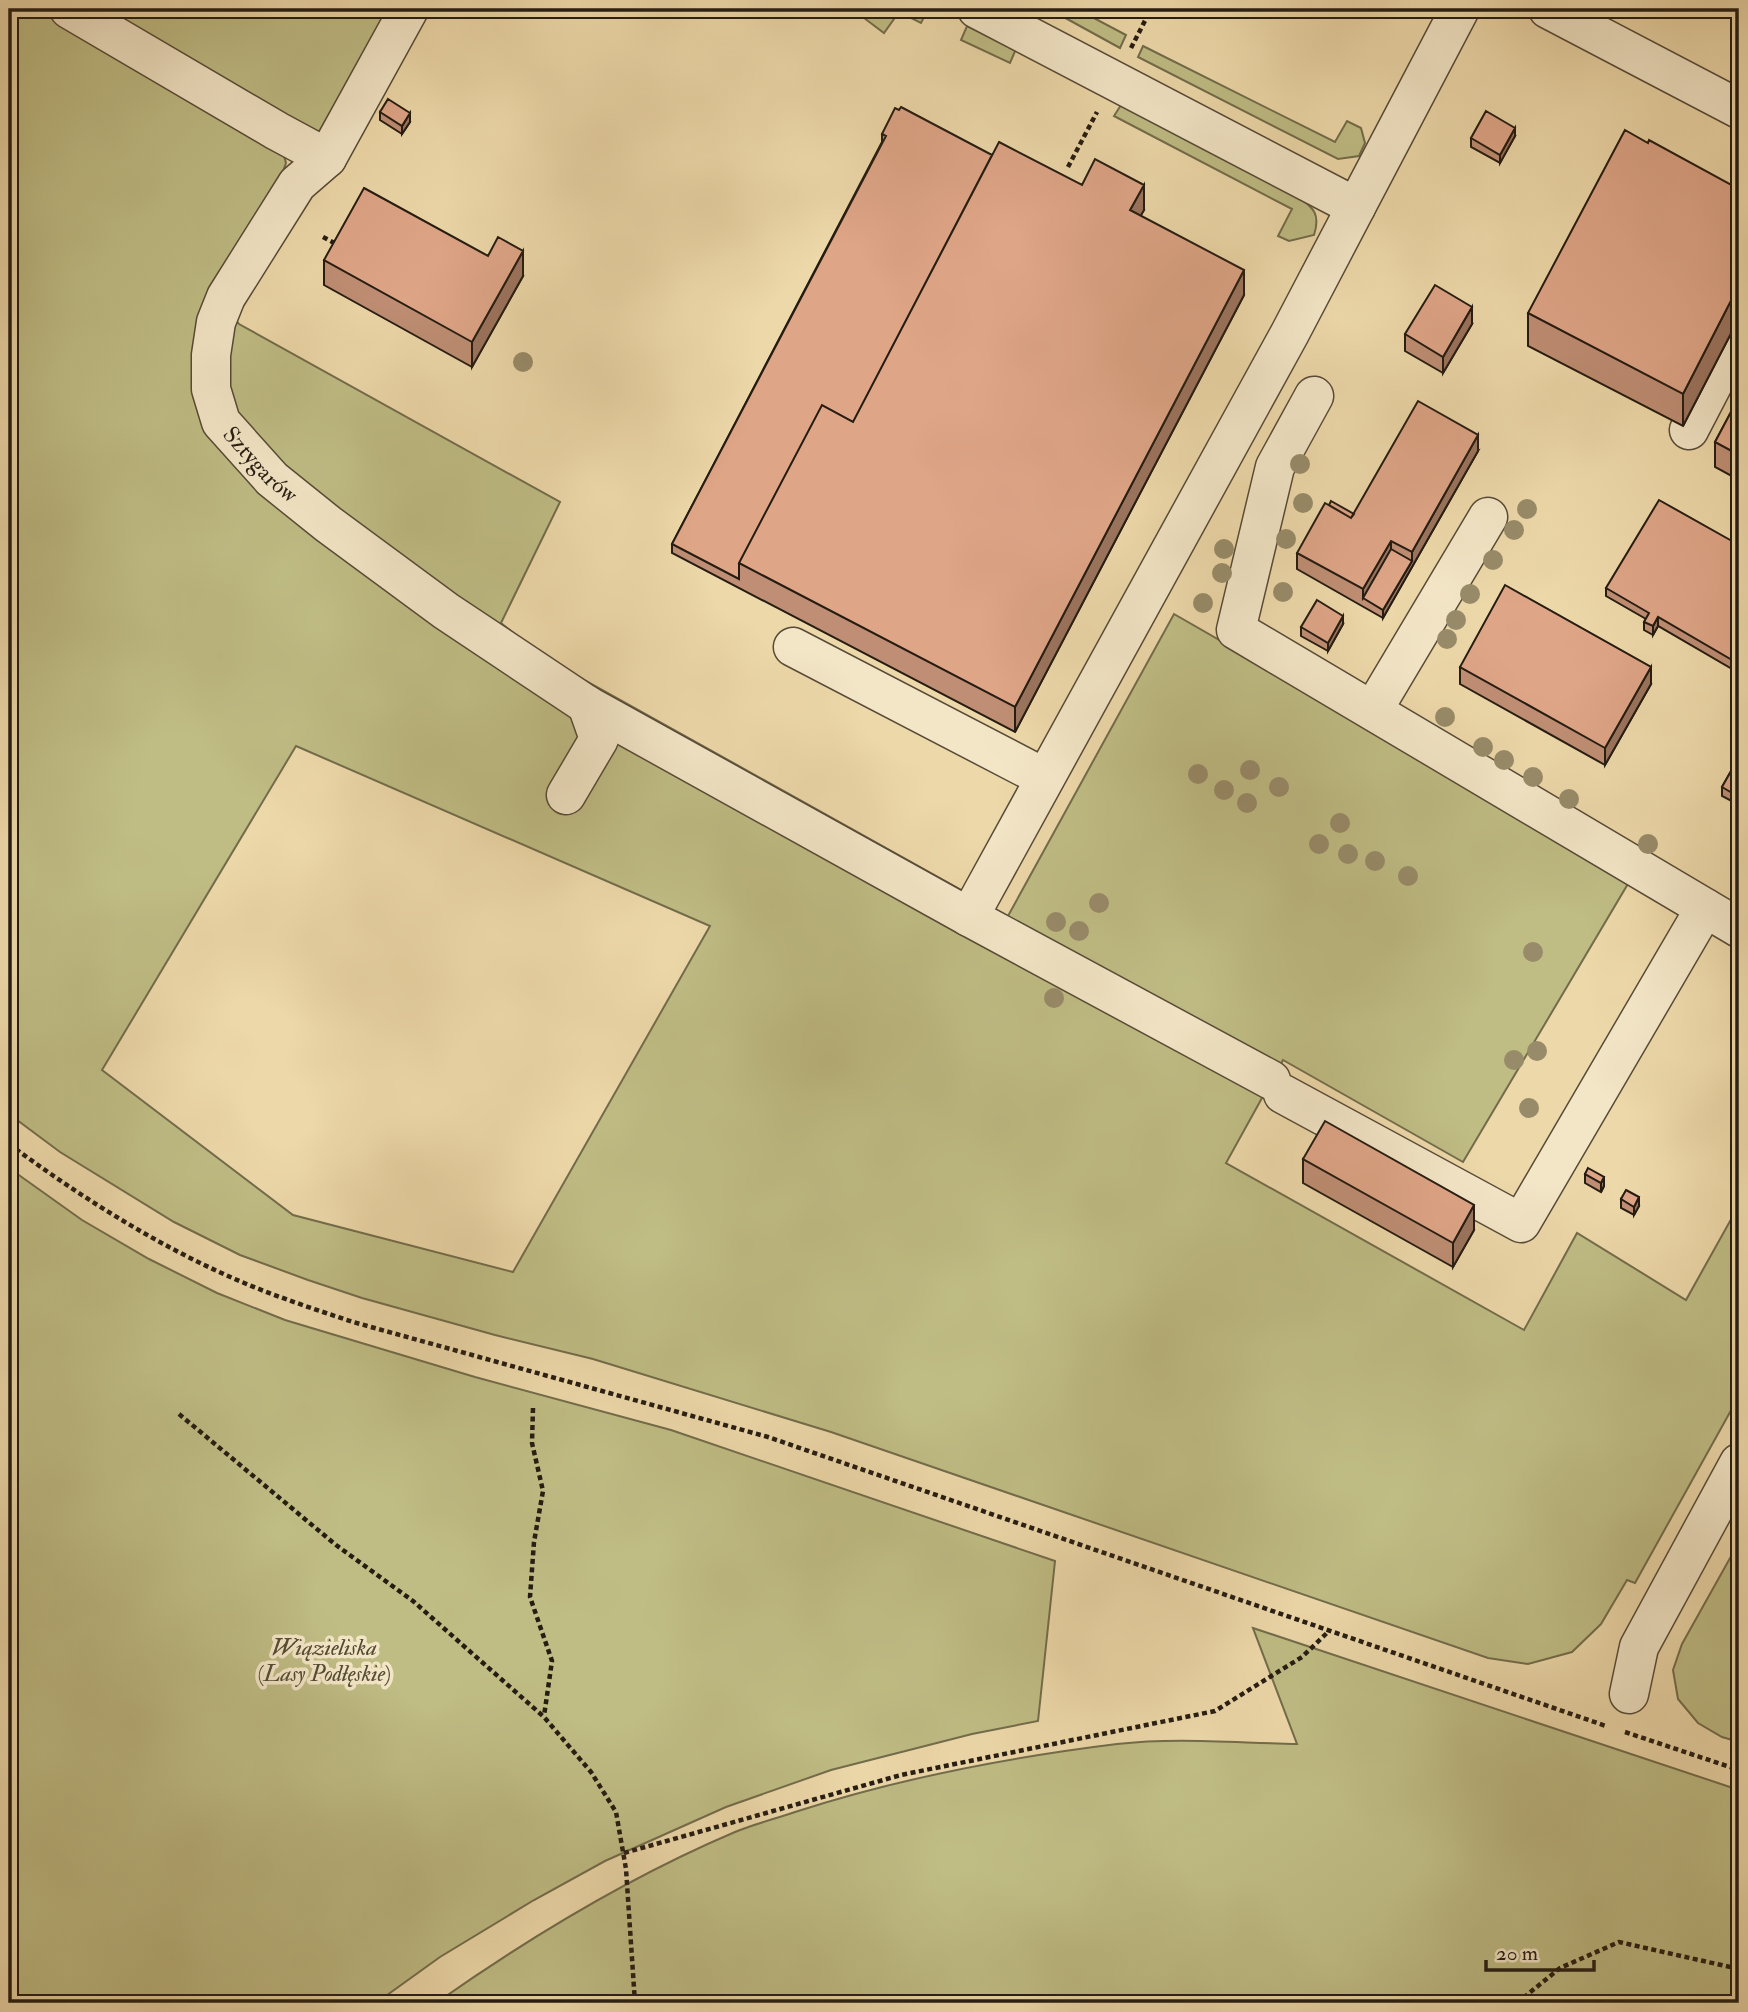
<svg xmlns="http://www.w3.org/2000/svg" width="1748" height="2012" viewBox="0 0 1748 2012" font-family="'IM FELL Double Pica',serif">
  <rect width="100%" height="100%" fill="#edd8a9"/>
  <filter id="stains"><feTurbulence type="fractalNoise" baseFrequency=".00286" numOctaves="4"/><feColorMatrix values="0 0 0 0 .2 0 0 0 0 .09 0 0 0 0 .02 0 0 0 .5 -.17"/></filter>
  <radialGradient id="worn" r=".72"><stop offset=".6" stop-color="#630" stop-opacity="0"/><stop offset="1" stop-color="#630" stop-opacity=".3"/></radialGradient>
  <path fill="#bfbc84" stroke="#726c4b" stroke-width="2" fill-rule="evenodd" d="M 23,9 L 44,9 L 282,148 L 286,163 L 279,183 L 213,294 L 239,324 L 560,502 L 501,623 L 545,658 L 1008,916 L 1174,614 L 1632,877 L 1463,1162 L 1283,1060 L 1226,1163 L 1524,1330 L 1577,1233 L 1686,1300 L 1739,1205 L 1739,1396 L 1635,1583 L 1627,1580 L 1601,1624 L 1572,1652 L 1528,1664 L 1488,1658 L 831,1432 L 593,1359 L 495,1335 L 362,1298 L 308,1280 L 240,1255 L 174,1222 L 60,1152 L 9,1114 L 9,26 ZM 296,746 L 710,926 L 513,1272 L 293,1215 L 102,1070 Z
    M 95,9 L 384,9 L 387,11 L 318,134 Z
    M 861,9 L 928,9 L 921,23 L 899,12 L 884,33 L 864,18 Z
    M 1049,9 L 1077,9 L 1126,35 L 1120,48 Z
    M 967,26 L 1016,49 L 1010,63 L 961,40 Z
    M 1143,46 L 1335,142 L 1347,121 L 1361,128 L 1365,143 L 1359,156 L 1338,159 L 1138,57 Z
    M 1121,105 L 1296,194 C 1313,208 1321,213 1314,235 L 1289,241 L 1278,236 L 1292,209 L 1114,116 Z
    M 9,1168 L 82,1220 L 149,1259 L 217,1293 L 285,1320 L 475,1377 L 671,1430 L 1055,1561 L 1038,1721 L 972,1734 L 831,1770 L 726,1807 L 605,1861 L 534,1900 L 440,1957 L 376,2003 L 9,2003 Z
    M 1739,1542 L 1739,1742 L 1722,1737 L 1698,1723 L 1678,1699 L 1673,1670 L 1682,1644 Z
    M 1253,1628 L 1739,1790 L 1739,2003 L 436,2003 C 530,1937 629,1877 735,1832 C 754,1824 775,1819 795,1812 C 897,1779 1011,1757 1117,1744 C 1176,1737 1237,1743 1297,1744 Z"/>
  <g fill="none" stroke-linecap="round" stroke-linejoin="round">
    <g stroke="#574b38" stroke-width="41">
      <g id="minor">
        <path d="M 69,9 L 277,131 L 327,158"/>
        <path id="s1" d="M 409,9 L 327,158 L 297,184 L 226,297 L 216,322 L 211,355 L 211,389 L 221,422 L 272,479 L 328,524 L 446,611 L 587,705 L 969,917 L 1271,1080"/>
        <path d="M 1548,9 L 1739,109"/>
        <path d="M 1356,207 L 1460,9"/>
        <path d="M 1314,396 L 1275,467 L 1236,630 L 1739,928"/>
        <path d="M 1689,430 L 1739,334"/>
        <path d="M 793,647 L 1045,778"/>
        <path d="M 1373,710 L 1488,517"/>
        <path d="M 566,795 L 599,739 L 587,705"/>
        <path d="M 969,917 L 1290,333 L 1356,207 L 977,9"/>
        <path d="M 1283,1094 L 1521,1223 L 1705,908"/>
        <path d="M 1629,1694 L 1639,1647 L 1739,1463"/>
      </g>
    </g>
    <path stroke="#251c12" stroke-width="4.5" stroke-dasharray="5 3.5" stroke-linecap="butt" d="M 1131,48 L 1151,9
      M 1068,167 L 1097,112
      M 323,237 L 338,245
      M 9,1144 C 78,1195 150,1241 228,1276 C 268,1294 311,1308 353,1322 L 768,1437 L 1606,1726
      M 533,1408 L 532,1443 L 543,1491 L 534,1542 L 530,1597 L 552,1661 L 544,1716
      M 179,1414 L 336,1545 L 413,1601 L 544,1717 L 591,1772 L 616,1812 L 626,1869 L 635,2003
      M 1625,1732 L 1739,1770
      M 624,1853 L 901,1775 L 1215,1711 L 1302,1657 L 1329,1631
      M 1517,2003 L 1560,1968 L 1619,1942 L 1739,1969"/>
    <use href="#minor" stroke="#f3e6c7" stroke-width="38"/>
  </g>
  <g fill="#988b69">
    <circle cx="523" cy="362" r="10"/>
    <circle cx="1300" cy="464" r="10"/>
    <circle cx="1303" cy="503" r="10"/>
    <circle cx="1527" cy="509" r="10"/>
    <circle cx="1514" cy="530" r="10"/>
    <circle cx="1286" cy="539" r="10"/>
    <circle cx="1224" cy="549" r="10"/>
    <circle cx="1493" cy="560" r="10"/>
    <circle cx="1222" cy="573" r="10"/>
    <circle cx="1283" cy="592" r="10"/>
    <circle cx="1470" cy="594" r="10"/>
    <circle cx="1203" cy="603" r="10"/>
    <circle cx="1456" cy="620" r="10"/>
    <circle cx="1447" cy="639" r="10"/>
    <circle cx="1445" cy="717" r="10"/>
    <circle cx="1483" cy="747" r="10"/>
    <circle cx="1504" cy="760" r="10"/>
    <circle cx="1250" cy="770" r="10"/>
    <circle cx="1198" cy="774" r="10"/>
    <circle cx="1533" cy="777" r="10"/>
    <circle cx="1279" cy="787" r="10"/>
    <circle cx="1224" cy="790" r="10"/>
    <circle cx="1569" cy="799" r="10"/>
    <circle cx="1247" cy="803" r="10"/>
    <circle cx="1340" cy="823" r="10"/>
    <circle cx="1319" cy="844" r="10"/>
    <circle cx="1648" cy="844" r="10"/>
    <circle cx="1348" cy="854" r="10"/>
    <circle cx="1375" cy="861" r="10"/>
    <circle cx="1408" cy="876" r="10"/>
    <circle cx="1099" cy="903" r="10"/>
    <circle cx="1056" cy="922" r="10"/>
    <circle cx="1079" cy="931" r="10"/>
    <circle cx="1533" cy="952" r="10"/>
    <circle cx="1054" cy="998" r="10"/>
    <circle cx="1537" cy="1051" r="10"/>
    <circle cx="1514" cy="1060" r="10"/>
    <circle cx="1529" cy="1108" r="10"/>
  </g>
  <path fill="#bf8e74" stroke="#251c12" stroke-width="2" d="M 380,112 L 410,122 L 402,134 L 380,120 Z
    M 882,134 L 992,155 L 1082,185 L 1144,210 L 1140,216 L 1244,295 L 1015,732 L 672,553 L 672,544 L 882,142 Z
    M 1515,136 L 1500,163 L 1471,147 L 1471,138 Z
    M 1739,189 L 1739,318 L 1683,426 L 1528,346 L 1528,313 Z
    M 324,260 L 523,276 L 472,367 L 324,285 Z
    M 1472,324 L 1443,373 L 1405,351 L 1405,334 Z
    M 1739,397 L 1739,480 L 1715,467 L 1715,442 Z
    M 1478,451 L 1383,618 L 1297,569 L 1297,553 L 1354,514 Z
    M 1739,545 L 1739,673 L 1658,626 L 1653,635 L 1644,630 L 1644,622 L 1646,619 L 1606,596 L 1606,588 Z
    M 1343,624 L 1328,651 L 1301,636 L 1301,627 Z
    M 1460,667 L 1651,684 L 1605,765 L 1460,684 Z
    M 1739,757 L 1739,805 L 1722,796 L 1722,787 Z
    M 1303,1159 L 1474,1230 L 1453,1267 L 1303,1183 Z
    M 1585,1174 L 1604,1177 L 1604,1186 L 1601,1192 L 1585,1183 Z
    M 1621,1199 L 1639,1206 L 1634,1215 L 1621,1208 Z"/>
  <path fill="#9b745e" stroke="#251c12" stroke-width="2" d="M 410,113 L 410,122 L 402,134 L 402,126 Z
    M 1515,128 L 1515,136 L 1500,163 L 1500,155 Z
    M 1144,185 L 1144,210 L 1130,235 L 1130,210 Z
    M 523,251 L 523,276 L 472,367 L 472,342 Z
    M 1244,270 L 1244,295 L 1015,732 L 1015,707 Z
    M 1739,285 L 1739,318 L 1683,426 L 1683,394 Z
    M 1472,307 L 1472,324 L 1443,373 L 1443,357 Z
    M 1478,435 L 1478,451 L 1383,618 L 1383,610 L 1412,561 L 1412,552 Z
    M 1391,541 L 1391,557 L 1363,598 L 1363,589 Z
    M 1343,616 L 1343,624 L 1328,651 L 1328,643 Z
    M 1658,617 L 1658,626 L 1653,635 L 1653,626 Z
    M 1651,667 L 1651,684 L 1605,765 L 1605,748 Z
    M 1604,1177 L 1604,1186 L 1601,1192 L 1601,1183 Z
    M 1639,1197 L 1639,1206 L 1634,1215 L 1634,1207 Z
    M 1474,1205 L 1474,1230 L 1453,1267 L 1453,1243 Z"/>
  <path fill="#dea587" stroke="#251c12" stroke-width="2" d="M 388,99 L 410,113 L 402,126 L 380,112 Z
    M 901,107 L 992,155 L 853,422 L 822,405 L 739,563 L 739,579 L 672,544 L 886,136 L 882,134 L 895,108 L 899,110 Z
    M 1486,111 L 1515,128 L 1500,155 L 1471,138 Z
    M 1625,130 L 1648,143 L 1649,140 L 1739,189 L 1739,285 L 1683,394 L 1528,313 Z
    M 999,142 L 1082,185 L 1095,159 L 1144,185 L 1130,210 L 1244,270 L 1015,707 L 739,563 L 822,405 L 853,422 Z
    M 364,188 L 488,256 L 498,237 L 523,251 L 472,342 L 324,260 Z
    M 1435,285 L 1472,307 L 1443,357 L 1405,334 Z
    M 1739,397 L 1739,455 L 1715,442 Z
    M 1418,401 L 1478,435 L 1412,552 L 1391,541 L 1363,589 L 1297,553 L 1325,503 L 1351,518 Z
    M 1659,500 L 1739,545 L 1739,664 L 1658,617 L 1653,626 L 1644,622 L 1649,613 L 1606,588 Z
    M 1331,501 L 1354,514 L 1351,518 L 1329,505 Z
    M 1391,549 L 1412,561 L 1383,610 L 1363,598 Z
    M 1505,585 L 1651,667 L 1605,748 L 1460,667 Z
    M 1317,600 L 1343,616 L 1328,643 L 1301,627 Z
    M 1739,757 L 1739,797 L 1722,787 Z
    M 1325,1121 L 1474,1205 L 1453,1243 L 1303,1159 Z
    M 1588,1168 L 1604,1177 L 1601,1183 L 1585,1174 Z
    M 1626,1190 L 1639,1197 L 1634,1207 L 1621,1199 Z"/>
  <g text-anchor="middle" dominant-baseline="central" stroke-width="7" stroke-linejoin="round" paint-order="stroke">
    <g font-size="23" fill="#251c12" stroke="#f3e6c7">
      <text stroke="none"><textPath href="#s1" startOffset="530">Sztygarów</textPath></text>
    </g>
    <g font-size="23" font-style="italic" fill="#534c34" stroke="#f3e6c7">
      <text x="324" y="1647">Wiązieliska<tspan x="324" dy="26">(Lasy Podłęskie)</tspan></text>
    </g>
  </g>
  <rect width="1748" height="2012" fill="none" stroke="#edd8a9" stroke-width="35"/>
  <rect x="10" y="10" width="1727" height="1991" fill="none" stroke="#251c12" stroke-width="3.5"/>
  <rect x="18" y="18" width="1713" height="1977" fill="none" stroke="#251c12" stroke-width="2"/>
  <path d="M1486 1960v10h108v-10" fill="none" stroke="#251c12" stroke-width="3.5"/>
  <text x="1496" y="1960" font-size="21" fill="#251c12" stroke="#f3e6c7" stroke-width="5" paint-order="stroke">20 m</text>
  <rect width="100%" height="100%" filter="url(#stains)"/>
  <rect width="100%" height="100%" fill="url(#worn)"/>
</svg>
